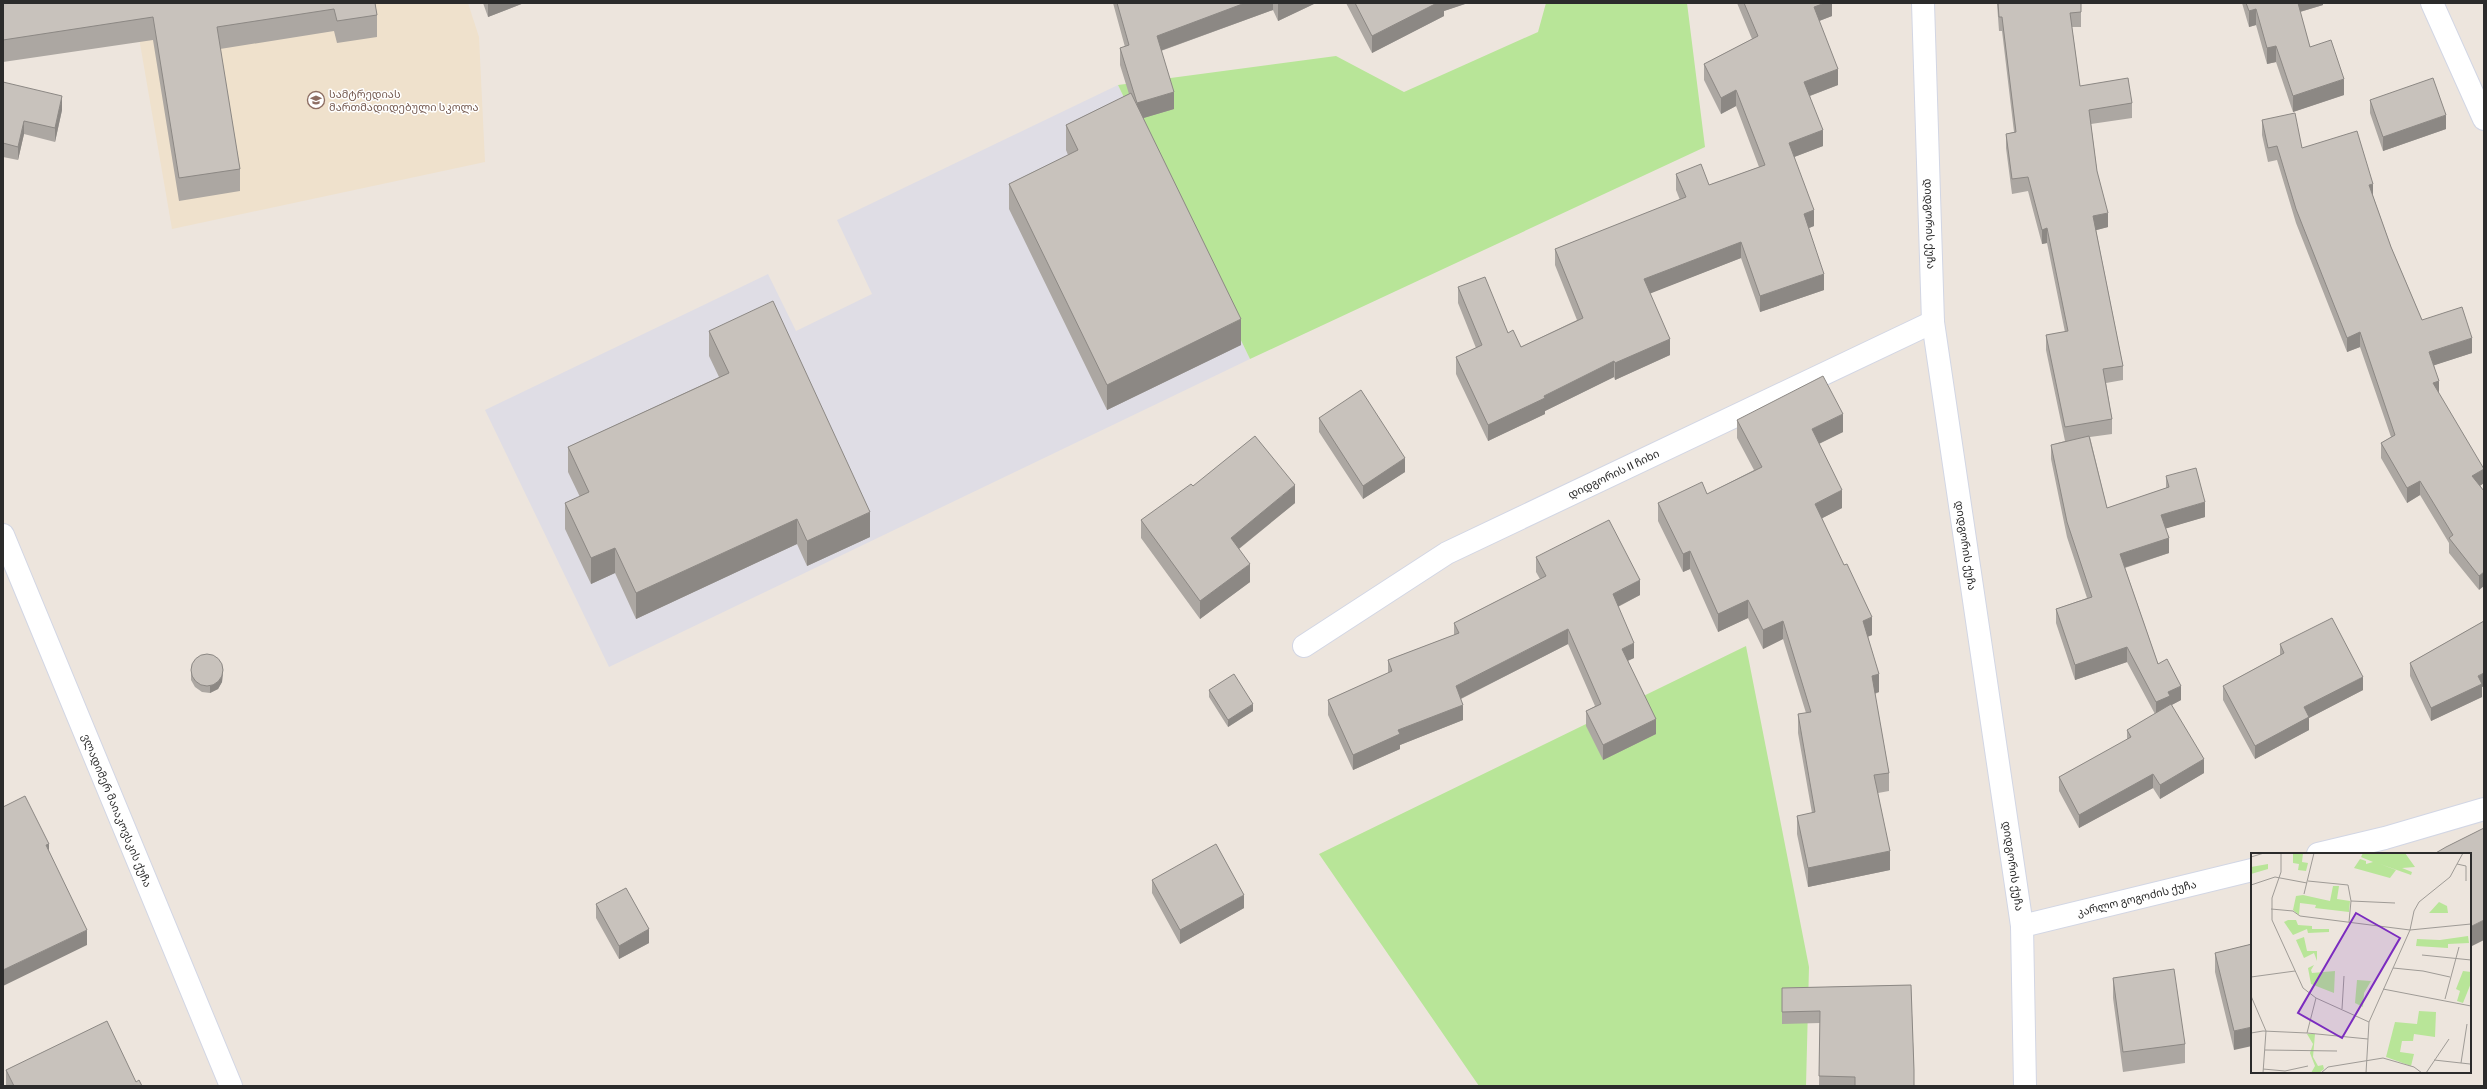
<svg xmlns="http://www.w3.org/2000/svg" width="2487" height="1089" viewBox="0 0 2487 1089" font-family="Signika,'Noto Sans Georgian',sans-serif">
  <rect width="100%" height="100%" fill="#ede5dd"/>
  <path fill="#dfdde5" d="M 1118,85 L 1250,359 L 609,667 L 485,410 L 768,274 L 796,331 L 872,294 L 837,220 Z"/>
  <path fill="#efe1cc" d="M 133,3 L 468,3 L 479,37 L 485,162 L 172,229 Z"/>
  <path fill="#b8e598" d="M 1546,3 L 1687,3 L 1705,147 L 1250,359 L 1118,85 L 1336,56 L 1404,92 L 1538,32 Z
    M 1746,646 L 1809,967 L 1806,1086 L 1479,1086 L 1319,854 Z"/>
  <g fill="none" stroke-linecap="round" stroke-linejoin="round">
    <g stroke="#d2d6e4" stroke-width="24">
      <g id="street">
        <path id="s1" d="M 1923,3 L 1933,322 L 2022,926 L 2025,1086"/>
        <path d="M 2432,3 L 2484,119"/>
        <path id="s2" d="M 3,535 L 231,1086"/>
        <path id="s3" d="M 1304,646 L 1447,553 L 1933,322"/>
        <path d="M 2318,854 L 2385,838 L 2484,809"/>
        <path id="s4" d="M 2022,926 L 2252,870"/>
      </g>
    </g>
    <use href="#street" stroke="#fff" stroke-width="22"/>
  </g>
  <path fill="#aca7a2" d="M 3,3 L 375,3 L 377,15 L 377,37 L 337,43 L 334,31 L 220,49 L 240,169 L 240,191 L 179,201 L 153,40 L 3,62 Z
    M 483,3 L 524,3 L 488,17 Z
    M 1113,3 L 1316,3 L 1278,21 L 1273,10 L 1161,51 L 1174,109 L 1143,118 L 1241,345 L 1107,410 L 1009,209 L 1009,184 L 1068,155 L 1066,150 L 1066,125 L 1129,94 L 1120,65 L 1120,48 L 1125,47 Z
    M 1346,3 L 1468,3 L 1444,11 L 1444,16 L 1372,53 Z
    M 1737,3 L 1832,3 L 1832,16 L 1819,21 L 1838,85 L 1810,96 L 1823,146 L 1794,157 L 1814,226 L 1809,228 L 1824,290 L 1760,312 L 1741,258 L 1650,293 L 1670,355 L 1615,380 L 1614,377 L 1545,411 L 1545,414 L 1488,441 L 1456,374 L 1456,357 L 1476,348 L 1458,303 L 1458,287 L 1508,333 L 1521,347 L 1577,320 L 1555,265 L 1555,249 L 1680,200 L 1676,190 L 1676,174 L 1709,185 L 1759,167 L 1736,106 L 1721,114 L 1704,80 L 1704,64 L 1752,39 Z
    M 1997,3 L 2081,3 L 2081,27 L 2072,27 L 2080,86 L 2132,103 L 2132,118 L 2091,124 L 2097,171 L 2108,227 L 2096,230 L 2123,366 L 2123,380 L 2106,383 L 2112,419 L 2112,434 L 2090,437 L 2107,508 L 2166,488 L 2166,476 L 2205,517 L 2166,528 L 2169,553 L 2125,568 L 2158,664 L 2181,700 L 2171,705 L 2204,773 L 2160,799 L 2153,788 L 2079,828 L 2059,791 L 2059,777 L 2127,740 L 2127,730 L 2155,714 L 2127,662 L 2075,680 L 2056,623 L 2056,609 L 2087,598 L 2067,537 L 2051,459 L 2051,445 L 2065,441 L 2046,350 L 2046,335 L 2065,332 L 2047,243 L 2042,244 L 2028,191 L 2012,194 L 2006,148 L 2006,134 L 2014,132 L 2002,31 L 1999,31 Z
    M 2242,3 L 2323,3 L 2323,5 L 2300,12 L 2310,47 L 2344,95 L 2293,112 L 2276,62 L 2267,64 L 2256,25 L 2249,27 Z
    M 3,82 L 62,110 L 55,142 L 24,134 L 18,160 L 3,157 Z
    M 2370,100 L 2446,129 L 2383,151 L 2370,113 Z
    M 2262,120 L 2302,148 L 2373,196 L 2391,247 L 2422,320 L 2472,353 L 2434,365 L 2439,394 L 2484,483 L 2480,486 L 2479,590 L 2449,553 L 2449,543 L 2420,495 L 2407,503 L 2381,458 L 2381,443 L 2391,437 L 2360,347 L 2347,352 L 2296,223 L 2277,160 L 2268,162 L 2262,135 Z
    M 709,331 L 870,537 L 807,566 L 797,544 L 636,619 L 615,573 L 591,584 L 565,529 L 565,503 L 580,497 L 568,472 L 568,447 L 719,377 L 709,356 Z
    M 1319,418 L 1405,472 L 1363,499 L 1319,432 Z
    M 1737,420 L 1843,432 L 1819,444 L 1842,508 L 1822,518 L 1872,635 L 1868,636 L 1879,692 L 1875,694 L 1889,773 L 1889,791 L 1878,793 L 1890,870 L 1808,887 L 1797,834 L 1797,816 L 1812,813 L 1798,733 L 1798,714 L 1806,713 L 1783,639 L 1763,649 L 1748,618 L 1718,632 L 1690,569 L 1683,572 L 1658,521 L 1658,503 L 1707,494 L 1754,470 L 1737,438 Z
    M 1193,486 L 1295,503 L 1239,549 L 1250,582 L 1200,619 L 1141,538 L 1141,520 Z
    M 1536,557 L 1640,595 L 1618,607 L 1634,658 L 1628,661 L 1656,734 L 1603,760 L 1586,726 L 1586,711 L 1595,706 L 1568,644 L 1461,699 L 1463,720 L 1400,745 L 1400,749 L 1353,770 L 1328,715 L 1328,700 L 1388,673 L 1388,660 L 1454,635 L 1454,623 L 1540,579 L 1536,572 Z
    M 2484,621 L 2484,686 L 2482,687 L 2482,697 L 2431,721 L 2410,676 L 2410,663 Z
    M 2280,644 L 2363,690 L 2309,718 L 2309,730 L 2255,759 L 2223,700 L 2223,686 L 2280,655 Z
    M 191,673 L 223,674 L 222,682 L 218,689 L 210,693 L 202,692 L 195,687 L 191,680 Z
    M 1209,690 L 1253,711 L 1228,727 L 1209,697 Z
    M 1152,880 L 1244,908 L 1180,944 L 1152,893 Z
    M 596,904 L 649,943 L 619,959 L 596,918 Z
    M 2252,944 L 2234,1050 L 2215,972 L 2215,953 Z
    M 2113,978 L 2185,1044 L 2185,1063 L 2123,1072 L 2113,998 Z
    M 1911,985 L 1914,1070 L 1914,1086 L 1819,1086 L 1820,1023 L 1782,1024 L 1782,988 Z
    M 6,1070 L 136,1082 L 142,1086 L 6,1086 Z"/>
  <path fill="#8c8884" d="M 488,3 L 524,3 L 488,17 Z
    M 1245,3 L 1273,3 L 1273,10 L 1157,52 L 1157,36 Z
    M 1280,3 L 1316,3 L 1278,21 L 1278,4 Z
    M 1437,3 L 1468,3 L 1444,11 L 1444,16 L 1372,53 L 1372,36 Z
    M 1825,3 L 1832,3 L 1832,16 L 1814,23 L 1814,7 Z
    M 2296,3 L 2323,3 L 2323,5 L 2296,13 Z
    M 2256,9 L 2256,25 L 2249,27 L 2249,11 Z
    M 2276,46 L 2276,62 L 2267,64 L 2267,48 Z
    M 1838,69 L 1838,85 L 1804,98 L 1804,82 Z
    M 2344,79 L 2344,95 L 2293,112 L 2293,96 Z
    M 1736,90 L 1736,106 L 1721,114 L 1721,98 Z
    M 1174,92 L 1174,109 L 1137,120 L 1137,103 Z
    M 62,96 L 62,110 L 55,142 L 55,128 Z
    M 2446,115 L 2446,129 L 2383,151 L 2383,137 Z
    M 24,121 L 24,134 L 18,160 L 18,147 Z
    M 1823,130 L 1823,146 L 1789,159 L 1789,143 Z
    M 2373,184 L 2373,198 L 2369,185 Z
    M 1814,210 L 1814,226 L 1804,230 L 1804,214 Z
    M 2108,213 L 2108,227 L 2093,231 L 2093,216 Z
    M 2047,228 L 2047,243 L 2042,244 L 2042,230 Z
    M 1741,242 L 1741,258 L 1644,296 L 1644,279 Z
    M 1824,274 L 1824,290 L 1760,312 L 1760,296 Z
    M 1241,319 L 1241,345 L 1107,410 L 1107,385 Z
    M 2360,332 L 2360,347 L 2347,352 L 2347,338 Z
    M 2472,338 L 2472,353 L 2429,367 L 2429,352 Z
    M 1670,339 L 1670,355 L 1615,380 L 1615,363 Z
    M 1614,361 L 1614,377 L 1545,411 L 1545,414 L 1488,441 L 1488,425 L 1544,396 Z
    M 2439,381 L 2439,395 L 2433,383 Z
    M 1843,414 L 1843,432 L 1812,447 L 1812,429 Z
    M 1405,458 L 1405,472 L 1363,499 L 1363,486 Z
    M 2484,469 L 2484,483 L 2472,491 L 2472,476 Z
    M 2420,481 L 2420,495 L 2407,503 L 2407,488 Z
    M 1295,485 L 1295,503 L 1231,555 L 1231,538 Z
    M 1842,490 L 1842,508 L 1815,522 L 1815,504 Z
    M 2205,502 L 2205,517 L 2161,530 L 2161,515 Z
    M 870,512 L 870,537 L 807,566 L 807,541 Z
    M 797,519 L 797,544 L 636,619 L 636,593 Z
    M 2169,538 L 2169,553 L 2120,569 L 2120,554 Z
    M 615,548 L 615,573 L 591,584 L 591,558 Z
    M 1690,551 L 1690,569 L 1683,572 L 1683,554 Z
    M 1250,564 L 1250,582 L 1200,619 L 1200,601 Z
    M 2484,572 L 2484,586 L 2479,590 L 2479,576 Z
    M 1640,580 L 1640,595 L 1613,609 L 1613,594 Z
    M 1748,600 L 1748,618 L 1718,632 L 1718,614 Z
    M 1872,617 L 1872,635 L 1863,639 L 1863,621 Z
    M 1783,621 L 1783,639 L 1763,649 L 1763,630 Z
    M 1568,629 L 1568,644 L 1456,701 L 1456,686 Z
    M 1634,643 L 1634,658 L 1622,663 L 1622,649 Z
    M 2127,647 L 2127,662 L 2075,680 L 2075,665 Z
    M 223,667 L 222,682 L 218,689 L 210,693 L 210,686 Z
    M 2484,673 L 2484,686 L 2482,687 L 2482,697 L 2431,721 L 2431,708 Z
    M 1879,674 L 1879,692 L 1872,694 L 1872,676 Z
    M 2363,677 L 2363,690 L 2309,718 L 2309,730 L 2255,759 L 2255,746 L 2304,707 Z
    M 2181,686 L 2181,700 L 2170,706 L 2156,717 L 2156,702 L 2168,692 Z
    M 1253,704 L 1253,711 L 1228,727 L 1228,720 Z
    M 1463,705 L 1463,720 L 1400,745 L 1400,749 L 1353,770 L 1353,755 L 1398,730 Z
    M 1656,719 L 1656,734 L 1603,760 L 1603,745 Z
    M 2204,759 L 2204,773 L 2160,799 L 2160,785 Z
    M 2153,774 L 2153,788 L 2079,828 L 2079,815 Z
    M 49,844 L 49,859 L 46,845 Z
    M 1890,851 L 1890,870 L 1808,887 L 1808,868 Z
    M 1244,895 L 1244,908 L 1180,944 L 1180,930 Z
    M 2484,920 L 2484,940 L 2470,947 L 2470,927 Z
    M 649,929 L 649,943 L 619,959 L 619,946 Z
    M 87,930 L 87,945 L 3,986 L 3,970 Z
    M 2252,1027 L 2252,1046 L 2234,1050 L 2234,1031 Z"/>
  <path fill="#c8c2bc" stroke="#8c8884" d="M 3,3 L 375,3 L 377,15 L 337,21 L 334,9 L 217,27 L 240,169 L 179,178 L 153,17 L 3,40 Z
    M 1117,3 L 1245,3 L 1157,36 L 1174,92 L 1137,103 L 1120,48 L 1129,45 Z
    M 1355,3 L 1437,3 L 1372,36 Z
    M 1744,3 L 1825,3 L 1814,7 L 1838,69 L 1804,82 L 1823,130 L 1789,143 L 1814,210 L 1804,214 L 1824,274 L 1760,296 L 1741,242 L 1644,279 L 1670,339 L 1615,363 L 1614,361 L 1544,396 L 1545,398 L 1488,425 L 1456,357 L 1482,345 L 1458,287 L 1485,277 L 1508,333 L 1513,330 L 1521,347 L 1583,318 L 1555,249 L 1686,197 L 1676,174 L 1701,164 L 1709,185 L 1765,165 L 1736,90 L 1721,98 L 1704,64 L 1758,36 Z
    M 1998,3 L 2081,3 L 2081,12 L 2070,13 L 2080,86 L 2128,78 L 2132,103 L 2089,110 L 2097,171 L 2108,213 L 2093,216 L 2123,366 L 2103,369 L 2112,419 L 2065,427 L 2046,335 L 2068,331 L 2047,228 L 2042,230 L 2028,177 L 2012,179 L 2006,134 L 2016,132 L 2002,17 L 1999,17 Z
    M 2246,3 L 2298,3 L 2310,47 L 2331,40 L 2344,79 L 2293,96 L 2276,46 L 2267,48 L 2256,9 L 2249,11 Z
    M 2433,78 L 2446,115 L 2383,137 L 2370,100 Z
    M 3,82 L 62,96 L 55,128 L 24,121 L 18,147 L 3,143 Z
    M 1131,93 L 1241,319 L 1107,385 L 1009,184 L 1078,150 L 1066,125 Z
    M 2295,113 L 2302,148 L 2357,131 L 2373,184 L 2369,185 L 2391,247 L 2422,320 L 2462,307 L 2472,338 L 2429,352 L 2439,381 L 2433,383 L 2484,469 L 2472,476 L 2484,491 L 2484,572 L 2479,576 L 2449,538 L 2453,535 L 2420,481 L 2407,488 L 2381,443 L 2395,435 L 2360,332 L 2347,338 L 2296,209 L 2277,146 L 2268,148 L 2262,120 Z
    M 773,301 L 870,512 L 807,541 L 797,519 L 636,593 L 615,548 L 591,558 L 565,503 L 589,492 L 568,447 L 729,373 L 709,331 Z
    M 1823,376 L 1843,414 L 1812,429 L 1842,490 L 1815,504 L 1844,565 L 1847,564 L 1872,617 L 1863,621 L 1879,674 L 1872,676 L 1889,773 L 1874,775 L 1890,851 L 1808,868 L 1797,816 L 1815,812 L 1798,714 L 1811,712 L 1783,621 L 1763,630 L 1748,600 L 1718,614 L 1690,551 L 1683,554 L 1658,503 L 1702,482 L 1707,494 L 1762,467 L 1737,420 Z
    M 1361,390 L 1405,458 L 1363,486 L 1319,418 Z
    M 1255,436 L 1295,485 L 1231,538 L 1250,564 L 1200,601 L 1141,520 L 1191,484 L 1193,486 Z
    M 2089,436 L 2107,508 L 2169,487 L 2166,476 L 2196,468 L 2205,502 L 2161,515 L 2169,538 L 2120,554 L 2158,664 L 2167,659 L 2181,686 L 2168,692 L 2170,696 L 2156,702 L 2127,647 L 2075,665 L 2056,609 L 2092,597 L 2067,522 L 2051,445 Z
    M 1609,520 L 1640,580 L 1613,594 L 1634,643 L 1622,649 L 1656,719 L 1603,745 L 1586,711 L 1601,704 L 1568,629 L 1456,686 L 1463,705 L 1398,730 L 1400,734 L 1353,755 L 1328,700 L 1392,671 L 1388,660 L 1459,633 L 1454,623 L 1546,576 L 1536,557 Z
    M 2332,618 L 2363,677 L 2304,707 L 2309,717 L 2255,746 L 2223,686 L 2284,653 L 2280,644 Z
    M 2484,621 L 2484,673 L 2478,676 L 2482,684 L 2431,708 L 2410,663 Z
    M191 670a16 16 0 1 1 32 0a16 16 0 1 1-32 0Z
    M 1234,674 L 1253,704 L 1228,720 L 1209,690 Z
    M 2171,704 L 2204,759 L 2160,785 L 2153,774 L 2079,815 L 2059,777 L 2131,737 L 2127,730 Z
    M 25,796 L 49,844 L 46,845 L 87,930 L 3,970 L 3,807 Z
    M 2484,828 L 2484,920 L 2470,927 L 2470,854 L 2434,854 L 2446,847 Z
    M 1216,844 L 1244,895 L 1180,930 L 1152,880 Z
    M 626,888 L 649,929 L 619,946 L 596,904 Z
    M 2252,944 L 2252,1027 L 2234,1031 L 2215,953 Z
    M 2174,969 L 2185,1044 L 2123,1052 L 2113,978 Z
    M 1911,985 L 1914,1070 L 1914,1086 L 1855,1086 L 1855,1077 L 1819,1076 L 1820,1011 L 1782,1012 L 1782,988 Z
    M 107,1021 L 136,1082 L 139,1080 L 142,1086 L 14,1086 L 6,1070 Z"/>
  <defs>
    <g id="school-ring" transform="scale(0.9)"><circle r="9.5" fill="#fff" stroke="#8d6e63" stroke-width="1.5"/><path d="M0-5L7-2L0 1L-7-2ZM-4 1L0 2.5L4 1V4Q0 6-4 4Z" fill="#8d6e63"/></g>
  </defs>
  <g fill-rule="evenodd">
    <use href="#school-ring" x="316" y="100"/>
  </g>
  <g text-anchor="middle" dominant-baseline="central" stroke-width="3" stroke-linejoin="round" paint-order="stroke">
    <g font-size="11" fill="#785e54" stroke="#fff" text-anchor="start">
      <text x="329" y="94">სამტრედიას<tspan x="329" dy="13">მართმადიდებული სკოლა</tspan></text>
    </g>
    <g font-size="11" fill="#2b2b2b" stroke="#fff">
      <text stroke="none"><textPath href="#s1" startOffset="221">დიდგორის ქუჩა</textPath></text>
      <text stroke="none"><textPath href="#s3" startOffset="355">დიდგორის II ჩიხი</textPath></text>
      <text stroke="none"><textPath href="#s1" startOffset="545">დიდგორის ქუჩა</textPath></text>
      <text stroke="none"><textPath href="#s2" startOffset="298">ვლადიმერ მაიაკოვსკის ქუჩა</textPath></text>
      <text stroke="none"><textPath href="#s1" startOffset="869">დიდგორის ქუჩა</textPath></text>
      <text stroke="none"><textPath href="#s4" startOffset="118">კარლო გოგოძის ქუჩა</textPath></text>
    </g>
  </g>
  <g transform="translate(2251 853)">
    <rect width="220" height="220" fill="#ede5dd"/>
    <path d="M 42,0 L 52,0 L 51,9 L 57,10 L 55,18 L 47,17 L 48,11 L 42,10 ZM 112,0 L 154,0 L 164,14 L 151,15 L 161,19 L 160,22 L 129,11 L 145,17 L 139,25 L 103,15 L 109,6 L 115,8 L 115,11 L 122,9 L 110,4 ZM 17,11 L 17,16 L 0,21 L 0,14 ZM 82,33 L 88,33 L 86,46 L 99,48 L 98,59 L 64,55 L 65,52 L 49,50 L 48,62 L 42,57 L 45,43 L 52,42 L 79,48 ZM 188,49 L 196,53 L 197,60 L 178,60 ZM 37,67 L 45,67 L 47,72 L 61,73 L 61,76 L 78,76 L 78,79 L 57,80 L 56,76 L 42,82 L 33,69 ZM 217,83 L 218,90 L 197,91 L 197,95 L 165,93 L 166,86 L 189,87 ZM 53,84 L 56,98 L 66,98 L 66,108 L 63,100 L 53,105 L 45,87 ZM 63,112 L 60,117 L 61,120 L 84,118 L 83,140 L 60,131 L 57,115 ZM 212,118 L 220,119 L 220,130 L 212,150 L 206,148 L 209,138 L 205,136 ZM 106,127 L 120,128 L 113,140 L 112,154 L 104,150 ZM 168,158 L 185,159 L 184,184 L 163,181 L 162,188 L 151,188 L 149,199 L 163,201 L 160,213 L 135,204 L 144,169 L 166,171 ZM 56,181 L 64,181 L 62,204 L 67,213 L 72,212 L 73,216 L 68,220 L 60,220 L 64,213 L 59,200 L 62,191 Z" fill="#b8e598"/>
    <path fill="none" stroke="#9f9b96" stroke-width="1" d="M 30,0 L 30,19 L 21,45 L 21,67 L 52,135 L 65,145 L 118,169M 0,4 L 13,0M 206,11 L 215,13 L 215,28M 57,28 L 97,32 L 100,48M 0,32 L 24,24 L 56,30M 53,41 L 63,0M 20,56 L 42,58 L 49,63 L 159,77 L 220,71M 98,69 L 100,48 L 144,50M 171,102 L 220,107M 142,115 L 172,118 L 199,124M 0,124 L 44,118M 132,136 L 220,153M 0,143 L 15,178 L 12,220M 194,146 L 208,94M 91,156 L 93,123M 0,180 L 12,178 L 56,180 L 117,186M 56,180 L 65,145M 14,197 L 86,198M 183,207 L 219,211M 210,210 L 216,171M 12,216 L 34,218 L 57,213M 70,220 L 77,214 L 132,205 L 163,214 L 171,220M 115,220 L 118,169 L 159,77 L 163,58 L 168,49 L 199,24 L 212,0M 175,220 L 198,186"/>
    <path fill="#7b2cbf" fill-opacity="0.15" stroke="#7b2cbf" stroke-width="2" d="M 105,60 L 149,85 L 91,185 L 47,160 Z"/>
    <rect width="220" height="220" fill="none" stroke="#2b2b2b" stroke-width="2"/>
  </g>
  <rect width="2487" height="1089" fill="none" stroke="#2b2b2b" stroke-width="8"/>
</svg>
